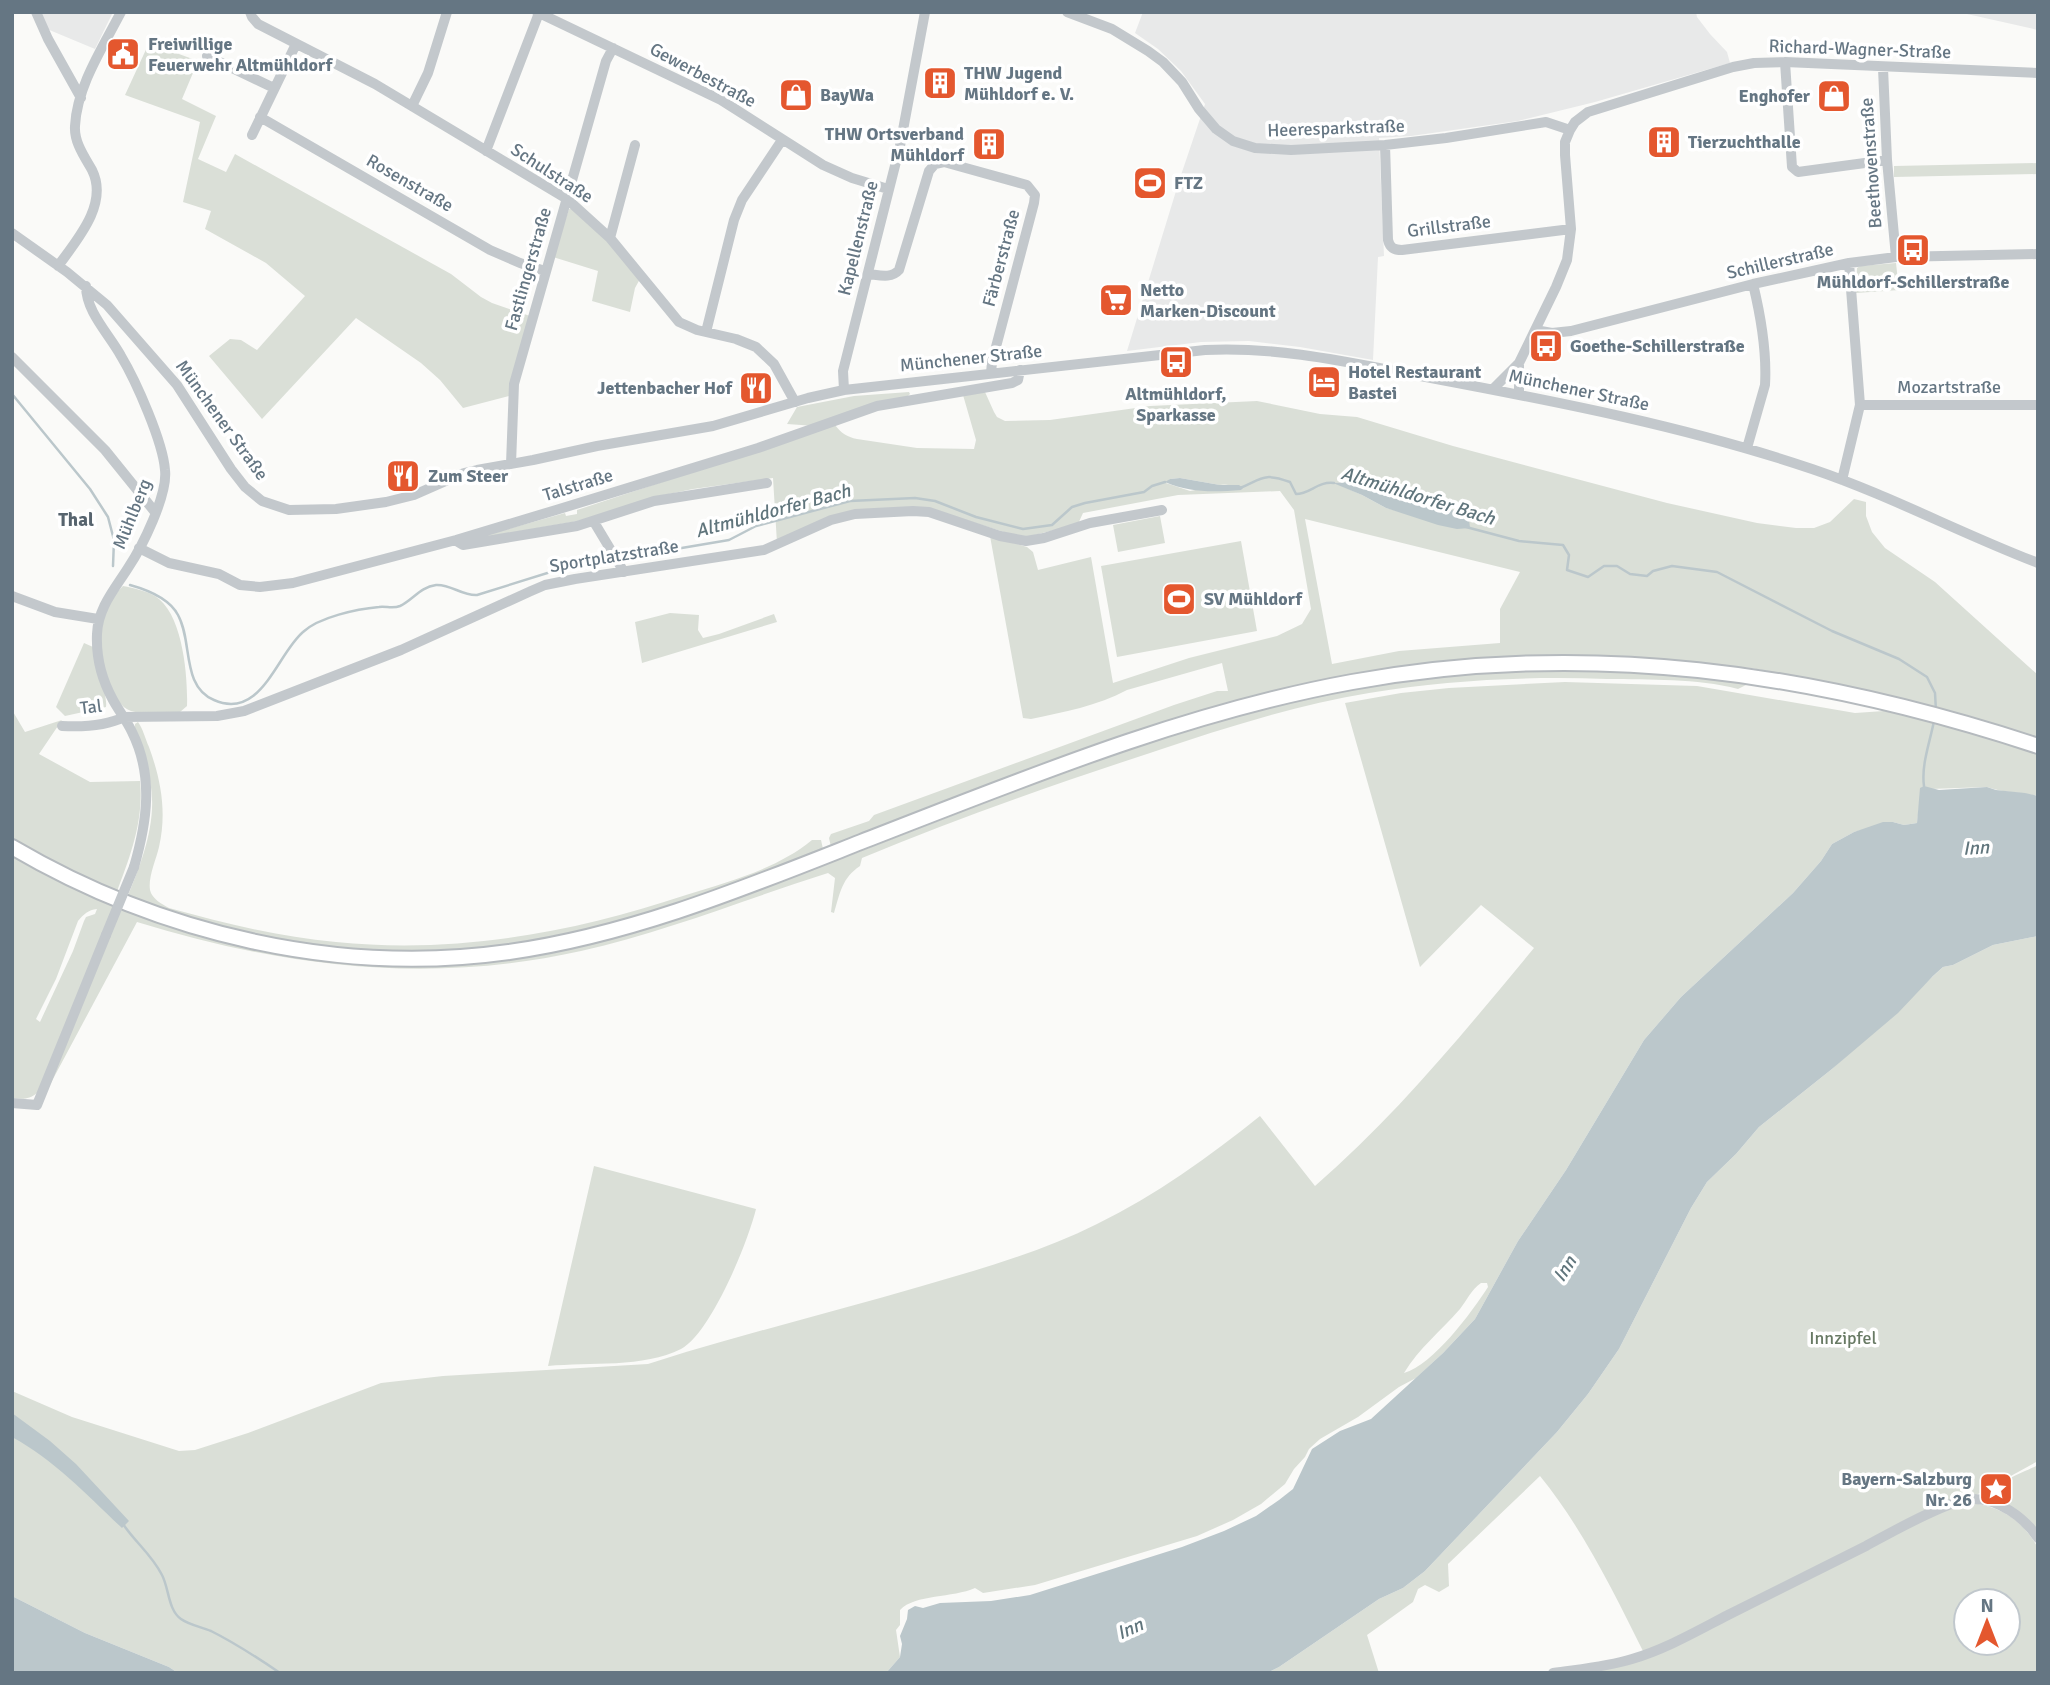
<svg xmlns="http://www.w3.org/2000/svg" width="2050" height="1685" viewBox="0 0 2050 1685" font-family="Signika,sans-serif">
  <rect width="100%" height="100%" fill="#fafaf8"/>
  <path fill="#e8e9e9" d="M 40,12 L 113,12 L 95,49 L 47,29 Z
    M 1143,12 L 1696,12 L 1697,17 L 1710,34 L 1727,52 L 1730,63 L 1595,102 L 1518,121 L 1411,136 L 1379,138 L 1384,256 L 1378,257 L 1373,360 L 1300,347 L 1249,341 L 1201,342 L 1127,351 L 1180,178 L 1205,104 L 1181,71 L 1158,49 L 1135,33 Z
    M 1958,12 L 2038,12 L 2038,30 L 1967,14 Z"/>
  <path fill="#dadfd7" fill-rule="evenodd" d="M 149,43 L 198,61 L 182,99 L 216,116 L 198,159 L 226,172 L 235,154 L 451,274 L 481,297 L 492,303 L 530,316 L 509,396 L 463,408 L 440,380 L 421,363 L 356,318 L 262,419 L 209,356 L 230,339 L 241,340 L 257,350 L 305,296 L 266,263 L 205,229 L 211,211 L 183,202 L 200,122 L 125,95 Z
    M 2038,163 L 2038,174 L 1894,177 L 1894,166 Z
    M 569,209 L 572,209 L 607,239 L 640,279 L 635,288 L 630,312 L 592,301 L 598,271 L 553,257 Z
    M 1896,263 L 1899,290 L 1856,293 L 1857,268 L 1860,266 Z
    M 909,392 L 910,394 L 907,397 L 815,426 L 787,424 L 797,407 L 854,396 Z
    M 985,392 L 994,412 L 997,417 L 1005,421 L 1050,420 L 1150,406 L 1257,401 L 1320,414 L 1357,417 L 1453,446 L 1667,503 L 1757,523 L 1796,528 L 1814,528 L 1830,522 L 1854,499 L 1866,502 L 1866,516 L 1872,532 L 1885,548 L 1935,582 L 2038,675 L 2038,742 L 1925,707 L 1852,687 L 1751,668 L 1606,657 L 1556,656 L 1463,661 L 1342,678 L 831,847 L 829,838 L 831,834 L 869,821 L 874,815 L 1174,705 L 1217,691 L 1228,691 L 1222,663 L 1127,690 C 1098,706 1063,712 1031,719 L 1023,718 L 990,536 L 1027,547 L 1033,552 L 1038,570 L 1091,557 L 1113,683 L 1189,658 L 1277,636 L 1302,624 L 1311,609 L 1294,510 L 1280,491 L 1178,495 L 1083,513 L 1078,524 L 1023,538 L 944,513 L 875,509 L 777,543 L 773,478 L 693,489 L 664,495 L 595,518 L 469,540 L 565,513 L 566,516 L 577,514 L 577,510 L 835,425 C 841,433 847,437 857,439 L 917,448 L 974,449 L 976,440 L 963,395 ZM 1180,478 L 1220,485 L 1228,484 L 1190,491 L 1166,483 L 1170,479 ZM 1349,482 L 1431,506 L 1451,510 L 1409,514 L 1386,508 L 1362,495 L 1335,483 ZM 1305,519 L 1520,572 L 1500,609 L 1500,643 L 1399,651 L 1332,664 Z
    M 1160,516 L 1165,543 L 1118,552 L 1113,525 Z
    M 1241,541 L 1257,631 L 1117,657 L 1101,566 Z
    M 123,586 C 134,588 146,591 155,596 C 183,613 188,677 187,706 L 180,712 C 167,712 144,715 131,711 C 109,704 99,654 101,634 C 102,617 111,597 123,586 Z
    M 670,613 L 699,615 L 698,630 L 703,638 L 719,634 L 774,614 L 777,622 L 642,663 L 635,622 Z
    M 84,643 L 93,647 C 93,669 108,690 106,707 L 65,716 L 56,707 Z
    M 1539,669 L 1585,669 L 1726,679 L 1746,685 L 1738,689 C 1696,678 1650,680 1607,679 C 1527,676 1448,680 1369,693 C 1295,705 1221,729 1150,753 C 1052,785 956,819 862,858 L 860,866 C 842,878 840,893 834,913 L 831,912 L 835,878 L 828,873 C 746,899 665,932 581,951 C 430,985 283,967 137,922 L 38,1107 L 37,1093 C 29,1100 22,1099 12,1098 L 12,854 L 46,873 L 102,901 L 162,923 L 217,940 L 283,953 L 434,963 L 682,916 L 807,872 L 1080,766 L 1170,735 L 1234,716 L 1298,700 L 1372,685 L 1437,676 ZM 97,909 L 95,914 L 86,917 L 84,921 L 73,951 L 40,1022 L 36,1019 L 56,979 L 78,921 C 84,914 88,910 97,909 Z
    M 1565,682 L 1697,686 L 1855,713 L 1884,711 L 1934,721 L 2038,754 L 2038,796 C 2021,792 2004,793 1987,787 L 1930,789 L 1919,807 L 1917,823 L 1904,825 L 1893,822 L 1854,832 L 1832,844 L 1821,861 L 1793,893 L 1681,997 L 1644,1040 L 1566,1170 L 1518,1241 L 1475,1319 L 1443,1353 L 1416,1378 L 1399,1387 L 1358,1417 L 1320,1439 L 1309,1449 L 1305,1457 L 1294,1469 L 1285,1484 L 1261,1504 L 1233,1520 L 1197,1536 L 1035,1585 L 983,1593 L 975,1588 C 953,1598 915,1594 900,1610 L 900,1625 L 896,1630 L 900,1657 L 886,1673 L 178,1673 L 169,1667 L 85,1633 L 12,1596 L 12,1391 L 72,1417 L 179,1451 L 195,1450 L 248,1433 L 381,1383 L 443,1376 L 648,1364 L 686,1352 C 764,1329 843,1309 922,1286 C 981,1269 1041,1252 1097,1224 C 1156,1195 1209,1157 1260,1116 L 1315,1186 C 1397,1115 1465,1031 1534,948 L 1481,905 L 1420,967 L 1345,703 L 1401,693 L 1449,688 ZM 1481,1283 L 1487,1283 L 1488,1287 C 1472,1312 1433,1365 1404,1373 C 1419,1348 1441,1331 1460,1309 C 1467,1300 1471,1290 1481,1283 Z
    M 12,710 L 25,732 L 62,720 L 39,754 L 90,782 L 140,781 C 144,821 130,857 116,894 L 12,841 Z
    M 138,722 C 143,729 145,738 149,747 C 161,780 167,812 159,847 C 156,860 148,877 150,890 C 152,899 162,904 169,908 C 223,923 279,937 336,942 C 456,954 572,933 686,895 C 730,881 777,869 812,840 L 821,840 L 823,849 L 816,854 C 741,882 664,913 585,931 C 493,952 395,958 301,944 C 241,935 185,916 127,898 C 142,862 158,820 150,782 C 146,764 140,746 135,729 L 135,724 Z
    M 2038,936 L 2038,1461 L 1978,1494 L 1644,1653 C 1613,1591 1583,1529 1540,1476 L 1448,1564 L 1449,1586 L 1439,1592 L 1425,1585 L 1418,1589 L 1413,1602 L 1367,1635 L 1379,1673 L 1267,1673 L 1279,1667 L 1379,1599 L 1403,1588 L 1425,1571 L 1557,1432 L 1588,1394 L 1619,1349 L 1691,1208 L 1707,1182 L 1736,1154 L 1759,1127 L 1832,1069 L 1943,967 L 1953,965 L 1993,945 Z
    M 594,1166 L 756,1209 C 748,1242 711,1333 681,1349 C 644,1368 589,1362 548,1366 Z
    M 2038,1465 L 2038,1531 L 1995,1500 C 1992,1481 2024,1473 2038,1465 Z
    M 1962,1502 C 1996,1504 2021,1517 2038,1548 L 2038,1673 L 1581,1673 L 1625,1665 ZM 1966,1601 L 2008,1601 L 2008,1643 L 1966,1643 Z"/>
  <path fill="#bbc7cb" d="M 1180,478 L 1220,485 L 1239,485 L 1243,488 L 1241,490 C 1214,492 1190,493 1165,482 L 1170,479 Z
    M 1349,482 L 1431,506 L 1466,513 L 1469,520 L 1470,528 L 1457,529 L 1438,525 L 1386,508 L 1362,495 L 1333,483 Z
    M 1924,786 L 1939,790 L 1987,787 L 1996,790 L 2025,793 L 2038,796 L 2038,936 L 1993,945 L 1953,965 L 1943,967 L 1933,976 L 1898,1013 L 1832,1069 L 1759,1127 L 1736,1154 L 1707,1182 L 1691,1208 L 1619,1349 L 1588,1394 L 1557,1432 L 1425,1571 L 1403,1588 L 1379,1599 L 1279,1667 L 1267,1673 L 886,1673 L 900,1657 L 902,1644 L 900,1636 L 907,1619 L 908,1610 L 915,1606 L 923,1608 L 940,1603 L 991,1601 L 1030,1595 L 1182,1547 L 1224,1531 L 1256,1516 L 1279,1500 L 1293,1489 L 1312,1449 L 1340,1431 L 1371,1419 L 1443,1353 L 1475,1319 L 1518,1241 L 1566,1170 L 1644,1040 L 1681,997 L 1793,893 L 1821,861 L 1832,844 L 1854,832 L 1883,822 L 1893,822 L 1904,825 L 1917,823 L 1920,788 Z
    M 12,1413 L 50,1441 L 76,1464 L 129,1521 L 122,1528 C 87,1495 54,1460 12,1437 Z
    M 12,1596 L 85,1633 L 169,1667 L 178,1673 L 12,1673 Z"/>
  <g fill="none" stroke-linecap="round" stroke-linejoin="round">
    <path stroke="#bbc7cb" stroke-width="2.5" d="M 12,394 L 90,489 L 108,517 L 114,540 L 113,566
      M 1240,488 C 1262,479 1263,472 1290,482 L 1296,494 C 1310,494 1318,481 1334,483
      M 1466,527 L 1519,541 L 1563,545 L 1569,555 L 1567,570 L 1588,577 L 1604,566 L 1617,566 L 1630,574 L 1647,576 L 1653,571 L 1672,566 L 1717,572 L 1832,631 L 1899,659 L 1927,677 L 1935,693 L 1936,711
      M 620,562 L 638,559 L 658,552 L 729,540 L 756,526 L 850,501 L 915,498 L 935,501 L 976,517 L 1023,529 L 1052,525 L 1072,507 L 1085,503 L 1144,492 L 1152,486 L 1165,482
      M 130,585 C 148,590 169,598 178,615 C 193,642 181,686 214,700 C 261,721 277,654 303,632 C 319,617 357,609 379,607 C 386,606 393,609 400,606 C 413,600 420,587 436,585 C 451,584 462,596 477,595 L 557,570 L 614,563
      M 1924,786 C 1921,765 1930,742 1934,721
      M 123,1524 C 135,1542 152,1555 162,1575 C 169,1588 168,1610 181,1619 C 189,1625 202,1627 211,1631 C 235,1643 258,1658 280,1673"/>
    <g stroke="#b5babe" stroke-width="18">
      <path id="major" d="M 12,847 C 160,934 338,976 509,952 C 631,935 747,887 861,842 C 1021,780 1182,713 1352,682 C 1586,639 1813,672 2038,746"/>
    </g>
    <path stroke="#c3c8cc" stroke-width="10" d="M 36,12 L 48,39 L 81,98
      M 250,12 L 252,17 L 258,24 L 375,84 L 567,199 L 610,238 L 679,322 L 697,330 L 736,339 L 756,347 L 774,364 L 795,402
      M 537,12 L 721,100 L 823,165 L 852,178 L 888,189
      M 1067,12 L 1112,29 L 1148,51 L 1163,62 L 1182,82 L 1199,109 L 1216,129 L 1233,141 L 1255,148 L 1291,150 L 1385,145 L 1446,138 L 1546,122 L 1570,130
      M 207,56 L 274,88
      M 1785,62 L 1792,167 L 1798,172 L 1887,160
      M 1883,68 L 1887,160 L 1896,257
      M 412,106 L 428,73 L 447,12
      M 260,117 L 490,250 L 520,263 L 545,271
      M 252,135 L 296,44
      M 1385,145 L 1388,240 C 1390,248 1394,250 1402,250 L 1571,229
      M 486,151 L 539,13
      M 12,233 L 67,272 L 107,305 L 177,385 L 231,469 L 245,487 L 262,501 L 289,510 L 336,509 L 386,502 L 414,495 L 464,473 L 477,470 L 533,460 L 597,446 L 713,426 L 808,398 L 844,390 L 1205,350 C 1281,346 1356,364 1431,378 C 1559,402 1688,427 1812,469 C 1889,495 1962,534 2038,563
      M 610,238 L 635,145
      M 58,266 C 77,240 109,204 92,170 C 84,156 74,142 75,126 C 77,86 103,47 121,12
      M 868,274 C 879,275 891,279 899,270 L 929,171 L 935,164 L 944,162 L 1027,185 L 1035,195 L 1034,203 L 992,362 L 991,373
      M 86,286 C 86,312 109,334 121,356 C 136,381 163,442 165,470 C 168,495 142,547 128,568 C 114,590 98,608 97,634 C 96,657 102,680 113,700 C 119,711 127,721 132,732 C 154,776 147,822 134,867
      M 1535,330 L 1552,333 L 1571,331 L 1753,284 L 1849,263 L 1896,257 L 2038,254
      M 706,332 L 734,220 L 742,200 L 782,140
      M 12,357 L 105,450 L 155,512
      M 1519,363 L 1519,394
      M 1493,389 L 1519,363 L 1556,287 L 1567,260 L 1571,229 L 1565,155 L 1565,142 L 1570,130 L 1575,122 L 1588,112 L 1733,67 L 1754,63 L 1785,62 L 2038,73
      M 844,390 L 843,371 L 900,146 L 925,12
      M 1860,405 L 2038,405
      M 1747,448 L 1765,385 C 1767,351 1761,317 1753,284
      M 511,464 L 514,384 L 606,61 L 613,48
      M 1842,480 L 1860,405 L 1849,263
      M 594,522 L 624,572
      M 458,542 L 463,545 L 577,526 L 654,501 L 673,498 L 767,483
      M 139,548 L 169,563 L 219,574 L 240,585 L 260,587 L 293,583 L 456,540 L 556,510 L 758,448 L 877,406 L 1012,383 L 1018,380 L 1020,370
      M 12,596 L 55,612 L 98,619
      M 62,726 C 82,727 106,726 124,717 L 217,716 L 244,711 L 401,650 L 531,591 L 545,585 L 575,579 L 764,550 L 831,520 L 855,514 L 913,511 L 929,512 L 1000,536 L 1026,541 L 1044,538 L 1090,523 L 1162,510
      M 12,1103 L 37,1105 L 106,935
      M 1553,1673 C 1580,1669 1606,1667 1632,1659 C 1666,1649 1697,1631 1728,1615 C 1774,1592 1820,1569 1866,1546 C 1888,1534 1950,1499 1972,1499 C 1998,1498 2025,1518 2038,1538"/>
    <use href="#major" stroke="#fff" stroke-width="14"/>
    <path stroke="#c3c8cc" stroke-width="10" d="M 106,935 L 134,867"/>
  </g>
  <defs>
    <g id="civic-square" transform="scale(1.75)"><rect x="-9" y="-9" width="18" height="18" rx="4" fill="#e4572e" stroke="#fff"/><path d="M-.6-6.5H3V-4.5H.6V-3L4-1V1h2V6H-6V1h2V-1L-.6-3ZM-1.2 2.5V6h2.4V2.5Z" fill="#fff"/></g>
    <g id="building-square" transform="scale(1.75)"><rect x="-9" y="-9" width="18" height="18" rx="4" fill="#e4572e" stroke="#fff"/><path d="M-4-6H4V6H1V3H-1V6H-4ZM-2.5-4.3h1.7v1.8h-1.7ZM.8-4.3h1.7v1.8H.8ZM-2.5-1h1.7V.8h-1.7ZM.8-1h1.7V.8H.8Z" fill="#fff"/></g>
    <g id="shop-square" transform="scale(1.75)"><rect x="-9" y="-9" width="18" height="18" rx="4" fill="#e4572e" stroke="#fff"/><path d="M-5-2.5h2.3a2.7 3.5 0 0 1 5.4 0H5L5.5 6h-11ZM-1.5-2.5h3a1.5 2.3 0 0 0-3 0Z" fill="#fff"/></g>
    <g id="stadium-square" transform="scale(1.75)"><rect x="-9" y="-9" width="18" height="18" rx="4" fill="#e4572e" stroke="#fff"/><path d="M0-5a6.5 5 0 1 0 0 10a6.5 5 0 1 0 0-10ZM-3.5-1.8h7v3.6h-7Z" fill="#fff"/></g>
    <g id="bus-square" transform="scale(1.75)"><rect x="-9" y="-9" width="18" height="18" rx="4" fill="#e4572e" stroke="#fff"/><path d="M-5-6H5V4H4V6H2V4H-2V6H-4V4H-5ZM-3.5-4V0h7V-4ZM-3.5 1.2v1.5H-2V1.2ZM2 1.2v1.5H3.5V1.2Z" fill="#fff"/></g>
    <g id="supermarket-square" transform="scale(1.75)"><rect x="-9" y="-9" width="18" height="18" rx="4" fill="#e4572e" stroke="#fff"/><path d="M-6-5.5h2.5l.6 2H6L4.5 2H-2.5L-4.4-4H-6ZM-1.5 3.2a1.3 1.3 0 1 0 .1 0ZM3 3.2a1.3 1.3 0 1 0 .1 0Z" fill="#fff"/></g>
    <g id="hotel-square" transform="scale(1.75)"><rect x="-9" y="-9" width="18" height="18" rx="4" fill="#e4572e" stroke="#fff"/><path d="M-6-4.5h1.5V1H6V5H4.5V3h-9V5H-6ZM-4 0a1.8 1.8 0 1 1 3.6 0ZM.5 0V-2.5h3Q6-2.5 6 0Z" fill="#fff"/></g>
    <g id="restaurant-square" transform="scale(1.75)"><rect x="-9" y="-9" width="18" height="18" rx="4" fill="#e4572e" stroke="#fff"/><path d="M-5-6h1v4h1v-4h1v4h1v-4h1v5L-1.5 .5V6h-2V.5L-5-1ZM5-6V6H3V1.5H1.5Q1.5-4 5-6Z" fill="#fff"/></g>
    <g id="sight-square" transform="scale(1.75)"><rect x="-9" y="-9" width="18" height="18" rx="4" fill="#e4572e" stroke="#fff"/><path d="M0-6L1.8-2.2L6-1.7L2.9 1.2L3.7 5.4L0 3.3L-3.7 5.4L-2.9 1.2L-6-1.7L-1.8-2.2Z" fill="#fff"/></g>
  </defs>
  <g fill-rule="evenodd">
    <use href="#civic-square" x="123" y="54"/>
    <use href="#building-square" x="940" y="83"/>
    <use href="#shop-square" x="796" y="95"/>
    <use href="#shop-square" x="1834" y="96"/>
    <use href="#building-square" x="1664" y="142"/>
    <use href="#building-square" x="989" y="144"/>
    <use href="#stadium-square" x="1150" y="183"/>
    <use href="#bus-square" x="1913" y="250"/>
    <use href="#supermarket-square" x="1116" y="300"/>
    <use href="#bus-square" x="1546" y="346"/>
    <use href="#bus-square" x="1176" y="362"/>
    <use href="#hotel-square" x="1324" y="382"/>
    <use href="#restaurant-square" x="756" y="388"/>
    <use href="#restaurant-square" x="403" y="476"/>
    <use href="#stadium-square" x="1179" y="599"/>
    <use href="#sight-square" x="1996" y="1489"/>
  </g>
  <g text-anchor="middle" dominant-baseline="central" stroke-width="7" stroke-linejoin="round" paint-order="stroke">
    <g font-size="18" font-weight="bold" fill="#657683" stroke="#fff" text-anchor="start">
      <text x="148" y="44">Freiwillige<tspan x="148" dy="21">Feuerwehr Altmühldorf</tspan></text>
      <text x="964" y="73">THW Jugend<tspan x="964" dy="21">Mühldorf e. V.</tspan></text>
      <text x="820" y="95">BayWa</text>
      <text x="1810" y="96" text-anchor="end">Enghofer</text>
      <text x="964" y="134" text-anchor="end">THW Ortsverband<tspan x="964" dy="21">Mühldorf</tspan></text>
      <text x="1688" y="142">Tierzuchthalle</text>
      <text x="1174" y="183">FTZ</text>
      <text x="1913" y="282" text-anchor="middle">Mühldorf-Schillerstraße</text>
      <text x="1140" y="290">Netto<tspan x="1140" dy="21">Marken-Discount</tspan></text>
      <text x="1570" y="346">Goethe-Schillerstraße</text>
      <text x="1348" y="372">Hotel Restaurant<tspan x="1348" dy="21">Bastei</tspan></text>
      <text x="732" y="388" text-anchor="end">Jettenbacher Hof</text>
      <text x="1176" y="394" text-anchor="middle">Altmühldorf,<tspan x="1176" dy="21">Sparkasse</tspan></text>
      <text x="428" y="476">Zum Steer</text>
      <text x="1204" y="599">SV Mühldorf</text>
      <text x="1972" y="1479" text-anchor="end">Bayern-Salzburg<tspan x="1972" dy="21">Nr. 26</tspan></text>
    </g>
    <g font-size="18" fill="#657683" stroke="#fff">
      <text transform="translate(1860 49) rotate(2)">Richard-Wagner-Straße</text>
      <text transform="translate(703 75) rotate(28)">Gewerbestraße</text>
      <text transform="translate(1336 128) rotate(-2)">Heeresparkstraße</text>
      <text transform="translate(1871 163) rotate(-94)">Beethovenstraße</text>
      <text transform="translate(552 173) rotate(33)">Schulstraße</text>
      <text transform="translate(410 183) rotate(30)">Rosenstraße</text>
      <text transform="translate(1449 226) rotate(-7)">Grillstraße</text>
      <text transform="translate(858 238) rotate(-76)">Kapellenstraße</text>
      <text transform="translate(1001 258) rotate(-75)">Färberstraße</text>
      <text transform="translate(1780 261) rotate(-13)">Schillerstraße</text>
      <text transform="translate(528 269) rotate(-74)">Fastlingerstraße</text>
      <text transform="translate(971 358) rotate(-6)">Münchener Straße</text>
      <text x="1949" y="387">Mozartstraße</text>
      <text transform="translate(1579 390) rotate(12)">Münchener Straße</text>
      <text transform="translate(222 420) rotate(54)">Münchener Straße</text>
      <text transform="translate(578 485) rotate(-17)">Talstraße</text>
      <text transform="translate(132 514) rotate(-68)">Mühlberg</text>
      <text transform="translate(614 556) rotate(-9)">Sportplatzstraße</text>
      <text transform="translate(91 707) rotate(-7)">Tal</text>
    </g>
    <g font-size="18" fill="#687a64" stroke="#fff">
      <text x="1843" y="1338">Innzipfel</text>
    </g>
    <g font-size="19" font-style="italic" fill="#60757c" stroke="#fff">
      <text transform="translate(1418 496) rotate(17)">Altmühldorfer Bach</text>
      <text transform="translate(773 511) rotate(-15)">Altmühldorfer Bach</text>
      <text transform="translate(1976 848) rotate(-3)">Inn</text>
      <text transform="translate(1565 1269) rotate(-58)">Inn</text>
      <text transform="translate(1130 1629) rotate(-24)">Inn</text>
    </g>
    <g font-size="19" font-weight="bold" fill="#57646e" stroke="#fff">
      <text x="76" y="520">Thal</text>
    </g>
  </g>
  <rect width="2050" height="1685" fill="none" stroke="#657683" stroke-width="28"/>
  <g transform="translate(1987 1622)"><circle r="33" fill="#ffffff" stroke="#c1c8cd" stroke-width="2"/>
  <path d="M0-5L12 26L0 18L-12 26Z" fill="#e4572e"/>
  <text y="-10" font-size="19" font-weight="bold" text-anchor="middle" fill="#657683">N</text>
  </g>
</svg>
